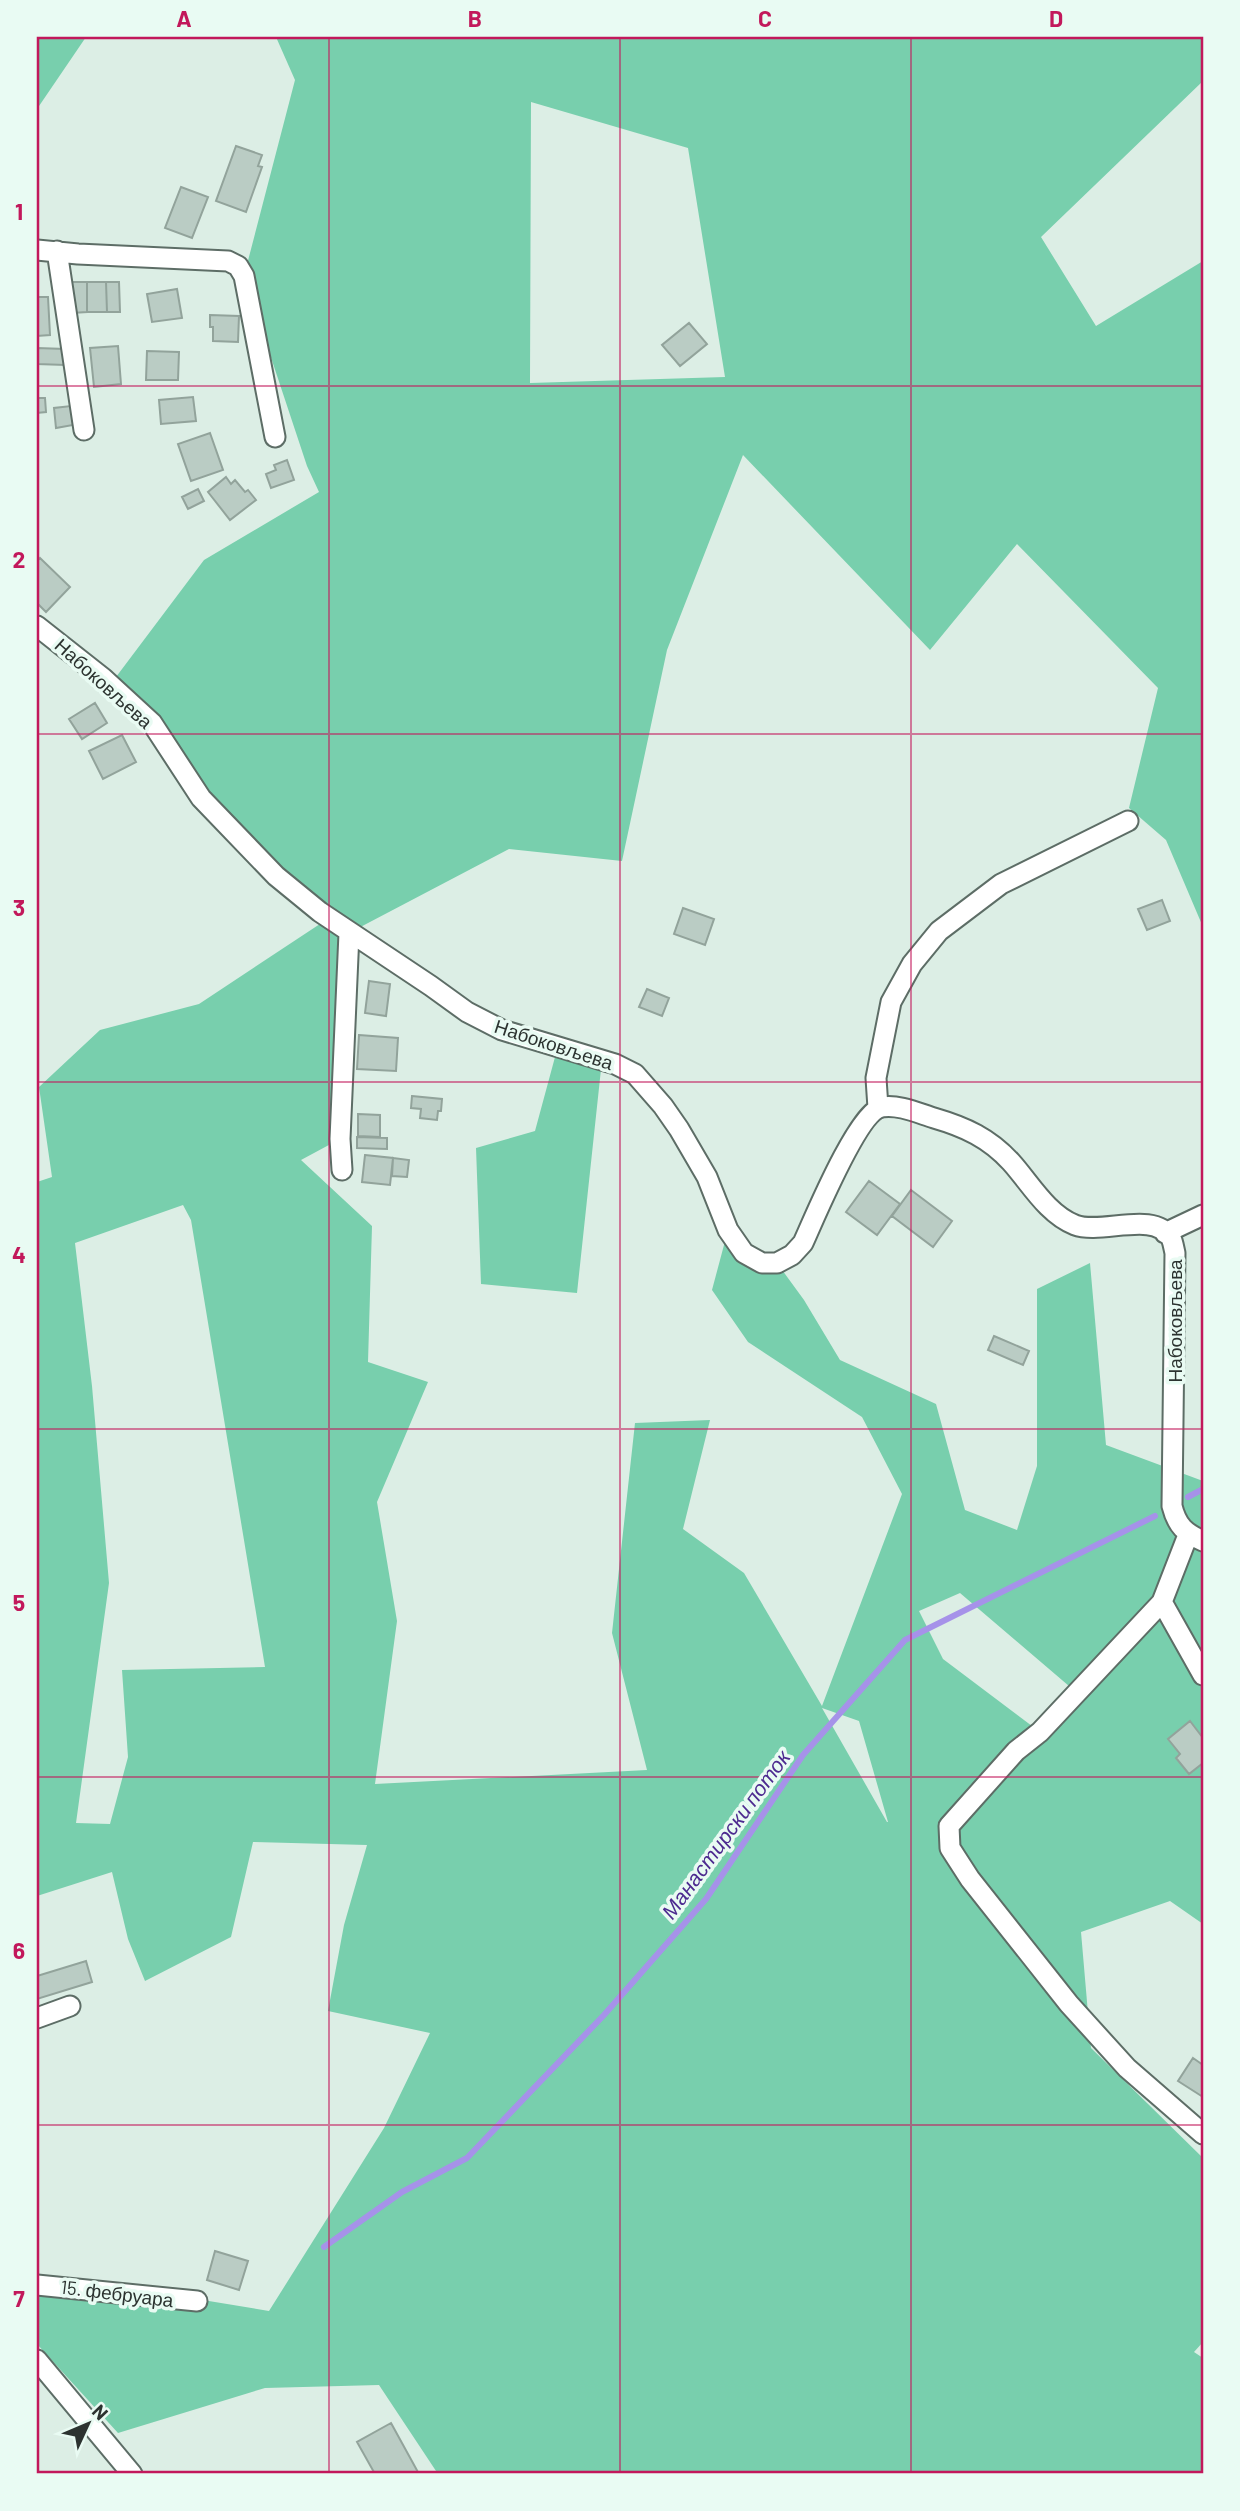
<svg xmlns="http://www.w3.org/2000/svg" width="1240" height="2511" viewBox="0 0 1240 2511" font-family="Barlow,sans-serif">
  <rect width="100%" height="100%" fill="#dceee5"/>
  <path fill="#78cfad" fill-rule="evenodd" d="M 37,37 L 86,37 L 37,109 Z
    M 276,37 L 1203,37 L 1203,81 L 1041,237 L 1096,326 L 1203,261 L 1203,927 L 1166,840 L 1129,808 L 1158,688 L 1017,544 L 930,650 L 743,455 L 667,650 L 622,861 L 509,849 L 349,933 L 340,1139 L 301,1160 L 372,1226 L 368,1362 L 428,1382 L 377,1502 L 397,1621 L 375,1784 L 647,1770 L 612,1633 L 635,1423 L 710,1420 L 683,1529 L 744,1573 L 822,1706 L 902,1494 L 862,1417 L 748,1342 L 712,1290 L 728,1230 L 744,1253 L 777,1263 L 804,1300 L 840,1360 L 936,1404 L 965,1510 L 1017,1530 L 1037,1466 L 1037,1289 L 1090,1263 L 1106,1445 L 1203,1481 L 1203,1924 L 1170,1901 L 1081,1932 L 1091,2048 L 1203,2158 L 1203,2342 L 1194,2352 L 1203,2358 L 1203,2474 L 438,2474 L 379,2385 L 265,2388 L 118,2433 L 37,2344 L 37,2285 L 154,2292 L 269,2311 L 384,2128 L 430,2033 L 328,2011 L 344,1925 L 367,1845 L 253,1842 L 231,1937 L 145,1981 L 128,1939 L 112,1872 L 37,1896 L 37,1182 L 52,1177 L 39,1087 L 100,1030 L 199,1004 L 329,918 L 276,876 L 110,685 L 204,560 L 319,492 L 307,466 L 244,276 L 295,80 ZM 531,102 L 688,148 L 725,377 L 530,383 ZM 183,1205 L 191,1220 L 265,1667 L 122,1670 L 128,1757 L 110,1824 L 76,1823 L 109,1583 L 92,1386 L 75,1243 ZM 960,1593 L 1076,1692 L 1040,1732 L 943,1659 L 919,1611 ZM 822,1708 L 859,1721 L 888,1822 L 887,1822 Z
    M 558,1046 L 602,1060 L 577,1293 L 481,1284 L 476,1148 L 535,1131 Z"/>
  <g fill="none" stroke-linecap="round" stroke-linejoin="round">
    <path stroke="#a692e9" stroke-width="6" d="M 1188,1497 L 1203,1489
      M 324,2247 L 402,2192 L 467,2158 L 604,2015 L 706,1899 L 803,1755 L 905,1640 L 1155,1516"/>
  </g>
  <path fill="#baccc4" stroke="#92a39b" stroke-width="2" d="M 236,146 L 262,155 L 258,166 L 262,167 L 246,212 L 216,201 Z
    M 181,187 L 208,197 L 192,238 L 165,228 Z
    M 71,282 L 87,282 L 87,312 L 72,313 Z
    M 87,282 L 106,282 L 107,312 L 87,312 Z
    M 106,282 L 119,282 L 120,312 L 107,312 Z
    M 177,289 L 182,318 L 152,322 L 147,294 Z
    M 37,297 L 48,297 L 50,335 L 37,336 Z
    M 210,315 L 239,316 L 238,342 L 213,341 L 213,327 L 210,327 Z
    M 689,323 L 707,344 L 680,366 L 662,345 Z
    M 118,346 L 121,384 L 94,387 L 90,348 Z
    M 37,348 L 65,349 L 65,365 L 37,364 Z
    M 147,351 L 179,352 L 178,380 L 146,380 Z
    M 193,397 L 196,421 L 161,424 L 159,400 Z
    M 37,398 L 45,398 L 46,412 L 37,413 Z
    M 71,406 L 73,425 L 56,428 L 54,408 Z
    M 210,433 L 223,470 L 191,481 L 178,444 Z
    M 287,460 L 294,480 L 271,488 L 266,474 L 276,470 L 274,465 Z
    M 226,477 L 231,484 L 235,480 L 245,492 L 248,490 L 256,500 L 230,520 L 208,492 Z
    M 198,489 L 204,501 L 188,509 L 182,497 Z
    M 40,558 L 70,587 L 46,612 L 37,603 L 37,561 Z
    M 95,703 L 107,723 L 82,739 L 69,719 Z
    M 122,735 L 136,762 L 103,779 L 89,751 Z
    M 1162,900 L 1170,921 L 1147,930 L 1138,909 Z
    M 683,908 L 714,919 L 705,945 L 674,934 Z
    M 369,981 L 390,984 L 386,1016 L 365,1013 Z
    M 647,989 L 669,998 L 662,1016 L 639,1007 Z
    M 359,1035 L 398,1038 L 396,1071 L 357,1069 Z
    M 412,1096 L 442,1099 L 441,1111 L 438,1111 L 437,1120 L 420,1118 L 421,1109 L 411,1108 Z
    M 358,1114 L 380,1115 L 380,1137 L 358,1136 Z
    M 357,1137 L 387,1138 L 387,1149 L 357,1148 Z
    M 365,1155 L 393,1158 L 390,1185 L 362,1182 Z
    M 393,1158 L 409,1160 L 407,1177 L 392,1176 Z
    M 869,1181 L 900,1204 L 877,1235 L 846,1212 Z
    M 911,1190 L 952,1221 L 933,1247 L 892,1216 Z
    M 994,1336 L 1029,1351 L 1023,1365 L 988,1350 Z
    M 1190,1721 L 1203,1738 L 1203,1763 L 1189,1774 L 1176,1758 L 1180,1754 L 1168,1739 Z
    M 86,1961 L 92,1982 L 37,1999 L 37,1976 Z
    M 1193,2058 L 1203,2065 L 1203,2097 L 1178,2081 Z
    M 215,2251 L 248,2261 L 239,2290 L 207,2280 Z
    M 391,2423 L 419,2474 L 375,2474 L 357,2442 Z"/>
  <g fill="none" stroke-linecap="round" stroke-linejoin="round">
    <g stroke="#5d6d66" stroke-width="23">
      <path id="street" d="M 37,250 L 78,254 L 228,261 L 238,266 L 244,276 L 275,437
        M 57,251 L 84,430
        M 37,626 L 103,678 L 152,723 L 201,798 L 276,876 L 320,912 L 431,986 L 467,1012 L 502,1030 L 615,1064 L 635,1074 L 663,1106 L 679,1129 L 707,1177 L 728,1230 L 744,1253 L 762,1263 L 777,1263 L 792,1255 L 803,1243 C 814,1219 858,1112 882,1107 C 898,1104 918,1113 934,1118 C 965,1127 989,1138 1011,1162 C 1030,1183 1047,1214 1075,1225 C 1102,1235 1154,1210 1171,1238 C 1173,1242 1174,1249 1175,1253 L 1172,1506 C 1177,1526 1185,1533 1203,1541
        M 878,1108 L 876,1078 L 891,1002 L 912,964 L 939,931 L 1001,884 L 1128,821
        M 342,1170 L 340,1139 L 349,933
        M 1165,1233 L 1203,1215
        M 1188,1535 L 1162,1602 L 1040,1732 L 1016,1751 L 949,1826 L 950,1848 L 970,1879 L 1069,2004 L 1127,2068 L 1203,2134
        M 1162,1602 L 1203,1675
        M 37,2018 L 70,2006
        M 37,2285 L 197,2301
        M 37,2360 L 132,2474"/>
    </g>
    <use href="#street" stroke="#fff" stroke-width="19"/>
  </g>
  <path fill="none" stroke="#c2185b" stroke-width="2" stroke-opacity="0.55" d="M 329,37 L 329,2474M 620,37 L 620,2474M 911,37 L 911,2474M 37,386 L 1203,386M 37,734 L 1203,734M 37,1082 L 1203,1082M 37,1429 L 1203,1429M 37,1777 L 1203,1777M 37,2125 L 1203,2125"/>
  <g text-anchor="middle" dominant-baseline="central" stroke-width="7" stroke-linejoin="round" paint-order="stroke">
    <g font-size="19" fill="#2c3330" stroke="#e9fbf3">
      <text transform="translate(104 683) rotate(42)">Набоковљева</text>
      <text transform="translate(554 1044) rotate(18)">Набоковљева</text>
      <text transform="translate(1174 1321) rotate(-90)">Набоковљева</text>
      <text transform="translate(117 2293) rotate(7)">15. фебруара</text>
    </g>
    <g font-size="21" font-style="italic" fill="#4d2b90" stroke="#e9fbf3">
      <text transform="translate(725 1834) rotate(-54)">Манастирски поток</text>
    </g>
  </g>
  <rect width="1240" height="2511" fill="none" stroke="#e9fbf3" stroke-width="77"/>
  <g transform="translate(88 2424) rotate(46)" stroke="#e9fbf3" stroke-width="5" paint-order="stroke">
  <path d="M0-5L12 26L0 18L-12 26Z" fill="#2c3330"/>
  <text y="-10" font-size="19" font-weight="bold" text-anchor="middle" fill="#2c3330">N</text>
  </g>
  <rect x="38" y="38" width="1164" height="2434" fill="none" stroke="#c2185b" stroke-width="2.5"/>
  <g font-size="23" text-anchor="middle" font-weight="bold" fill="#c2185b">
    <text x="184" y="27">A</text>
    <text x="475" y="27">B</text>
    <text x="765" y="27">C</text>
    <text x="1056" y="27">D</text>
    <text x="19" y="220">1</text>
    <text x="19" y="568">2</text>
    <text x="19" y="916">3</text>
    <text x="19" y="1263">4</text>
    <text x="19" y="1611">5</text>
    <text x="19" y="1959">6</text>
    <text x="19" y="2307">7</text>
  </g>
</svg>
